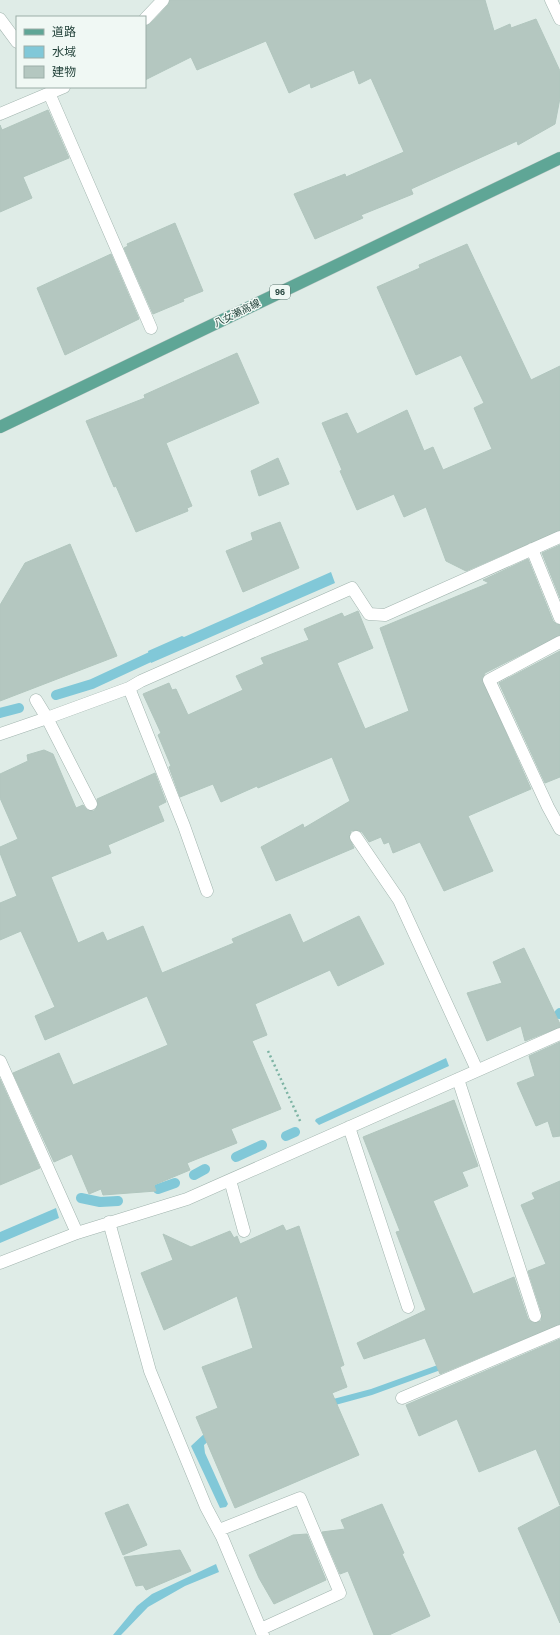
<svg xmlns="http://www.w3.org/2000/svg" width="560" height="1635" viewBox="0 0 560 1635" font-family="Arial,'Noto Sans JP',sans-serif">
  <rect width="100%" height="100%" fill="#dfece7"/>
  <path fill="#81c8d8" d="M 331,572 L 335,583 L 151,663 L 148,651 L 182,636 L 184,637 Z
    M 446,1058 L 449,1066 L 319,1125 L 315,1121 L 316,1119 Z
    M 56,1208 L 59,1218 L 0,1243 L 0,1232 Z
    M 479,1356 L 372,1395 L 211,1439 L 204,1445 L 205,1453 L 228,1504 L 226,1507 L 220,1508 L 191,1446 L 205,1433 L 371,1389 L 446,1362 Z
    M 216,1564 L 219,1572 L 185,1586 L 148,1607 L 121,1635 L 113,1635 L 137,1606 L 152,1594 Z"/>
  <g fill="none" stroke-linecap="round" stroke-linejoin="round">
    <path stroke="#81c8d8" stroke-width="10" d="M 56,695 L 92,684 L 161,652
      M 0,713 L 19,708
      M 559,1014 L 560,1013
      M 286,1136 L 295,1132
      M 236,1157 L 262,1145
      M 194,1175 L 205,1169
      M 158,1189 L 175,1183
      M 81,1198 L 100,1202 L 118,1201"/>
  </g>
  <path fill="#b4c7c0" stroke="#b1c6be" d="M 170,0 L 485,0 L 494,31 L 510,24 L 511,28 L 536,19 L 560,71 L 560,98 L 555,124 L 518,145 L 517,141 L 411,189 L 413,194 L 361,215 L 363,218 L 315,239 L 294,194 L 345,174 L 346,177 L 404,152 L 371,78 L 359,84 L 354,70 L 311,88 L 310,83 L 289,93 L 266,41 L 197,70 L 191,57 L 145,80 L 145,26 L 150,24 L 168,5 Z
    M 48,110 L 69,158 L 23,177 L 32,198 L 0,212 L 0,125 L 2,130 Z
    M 175,223 L 203,291 L 183,299 L 184,301 L 153,314 L 124,248 L 128,246 L 127,244 Z
    M 467,244 L 531,380 L 560,366 L 560,530 L 466,571 L 446,561 L 426,507 L 404,517 L 394,494 L 357,510 L 340,471 L 342,470 L 322,423 L 347,413 L 357,434 L 407,410 L 424,451 L 433,447 L 443,470 L 492,449 L 474,408 L 484,403 L 461,355 L 416,375 L 377,287 L 420,268 L 419,265 Z
    M 111,254 L 139,319 L 65,355 L 37,288 Z
    M 237,353 L 259,403 L 166,443 L 192,506 L 187,508 L 188,511 L 136,532 L 116,486 L 114,487 L 86,421 L 145,398 L 144,395 Z
    M 278,458 L 289,484 L 259,496 L 251,471 Z
    M 280,522 L 299,568 L 243,592 L 226,551 L 253,540 L 251,533 Z
    M 70,544 L 117,656 L 0,701 L 0,605 L 25,563 Z
    M 560,545 L 560,598 L 542,553 Z
    M 528,559 L 553,621 L 556,624 L 560,625 L 560,635 L 485,673 L 482,679 L 531,789 L 468,816 L 493,871 L 444,891 L 420,842 L 393,853 L 389,842 L 384,844 L 381,837 L 369,842 L 362,832 L 356,830 L 351,831 L 349,837 L 354,848 L 276,881 L 261,847 L 303,824 L 304,828 L 350,801 L 332,757 L 258,788 L 257,786 L 221,802 L 213,784 L 180,797 L 169,767 L 171,766 L 158,735 L 161,733 L 143,694 L 169,683 L 172,690 L 176,689 L 188,715 L 243,690 L 236,676 L 264,664 L 261,658 L 309,640 L 304,629 L 342,613 L 344,617 L 358,611 L 373,648 L 337,663 L 365,729 L 409,711 L 380,628 L 489,583 L 483,580 Z
    M 560,651 L 560,777 L 545,783 L 499,683 Z
    M 44,750 L 53,754 L 76,808 L 83,805 L 87,810 L 94,811 L 98,805 L 97,799 L 155,773 L 166,802 L 158,806 L 164,821 L 108,845 L 111,853 L 51,877 L 78,943 L 103,932 L 107,941 L 143,926 L 162,973 L 234,943 L 232,939 L 290,914 L 303,943 L 359,916 L 384,964 L 338,986 L 330,970 L 255,1004 L 267,1035 L 252,1041 L 281,1109 L 231,1129 L 237,1143 L 187,1163 L 190,1170 L 154,1185 L 156,1191 L 103,1195 L 101,1189 L 89,1194 L 72,1154 L 54,1162 L 13,1073 L 59,1053 L 73,1085 L 168,1045 L 147,996 L 45,1040 L 35,1016 L 55,1007 L 21,931 L 0,940 L 0,903 L 17,896 L 0,853 L 0,847 L 18,839 L 0,798 L 0,774 L 28,761 L 27,755 Z
    M 524,948 L 560,1024 L 560,1027 L 525,1041 L 521,1026 L 487,1041 L 467,993 L 502,983 L 493,962 Z
    M 560,1042 L 560,1136 L 553,1137 L 548,1121 L 536,1126 L 517,1083 L 535,1076 L 529,1056 Z
    M 0,1079 L 40,1168 L 0,1185 Z
    M 454,1100 L 478,1166 L 462,1172 L 468,1186 L 433,1201 L 473,1294 L 514,1277 L 528,1319 L 534,1323 L 541,1321 L 542,1314 L 528,1271 L 546,1264 L 521,1205 L 535,1199 L 532,1193 L 560,1181 L 560,1324 L 440,1374 L 425,1338 L 364,1359 L 357,1343 L 426,1310 L 396,1232 L 400,1231 L 363,1137 Z
    M 283,1225 L 286,1231 L 299,1226 L 344,1365 L 340,1367 L 347,1387 L 332,1393 L 359,1455 L 235,1508 L 196,1417 L 218,1408 L 202,1367 L 253,1348 L 237,1296 L 164,1330 L 141,1273 L 173,1260 L 163,1234 L 191,1247 L 230,1231 L 234,1238 L 237,1236 L 240,1244 Z
    M 560,1339 L 560,1505 L 536,1449 L 479,1472 L 457,1419 L 419,1436 L 406,1405 Z
    M 128,1504 L 147,1545 L 123,1555 L 105,1513 Z
    M 382,1504 L 404,1553 L 402,1554 L 430,1616 L 389,1635 L 374,1635 L 348,1571 L 340,1574 L 322,1532 L 345,1529 L 341,1520 Z
    M 560,1506 L 560,1623 L 518,1528 Z
    M 307,1534 L 326,1580 L 274,1604 L 259,1578 L 249,1555 L 293,1535 Z
    M 180,1550 L 191,1571 L 146,1590 L 143,1585 L 136,1586 L 124,1557 Z"/>
  <g fill="none" stroke-linecap="round" stroke-linejoin="round">
    <g stroke="#a1b4ae" stroke-width="13">
      <path id="minor" d="M 551,0 L 560,19
        M 0,19 L 17,42
        M 145,19 L 163,0
        M 49,93 L 151,328
        M 0,114 L 64,87
        M 532,549 L 560,618
        M 560,642 L 489,680 L 548,807 L 560,829
        M 129,688 L 184,826 L 207,891
        M 36,700 L 47,718 L 91,804
        M 0,734 L 47,718 L 129,688 L 141,681 L 352,588 L 369,614 L 385,615 L 560,537
        M 356,837 L 399,900 L 477,1070
        M 0,1061 L 77,1233
        M 458,1079 L 535,1316
        M 349,1127 L 408,1307
        M 230,1180 L 244,1231
        M 109,1222 L 150,1371 L 206,1507 L 222,1537 L 263,1635
        M 0,1263 L 77,1233 L 187,1199 L 560,1034
        M 402,1398 L 560,1331
        M 219,1530 L 300,1498 L 340,1593 L 261,1629"/>
    </g>
    <g stroke="#c0c9c7" stroke-width="13">
      <path id="major" d="M 0,427 L 560,158"/>
    </g>
    <path stroke="#7cb3a3" stroke-width="2.5" stroke-dasharray="2 3" stroke-linecap="butt" d="M 268,1051 L 301,1123"/>
    <use href="#minor" stroke="#fff" stroke-width="12"/>
    <use href="#major" stroke="#5fa696" stroke-width="12"/>
  </g>
  <g text-anchor="middle" dominant-baseline="central" stroke-width="3" stroke-linejoin="round" paint-order="stroke">
    <rect fill="#f0f8f4" stroke="#5d766f" stroke-width="1" x="270" y="285" width="20" height="14" rx="3"/>
    <g font-size="9" font-weight="bold" fill="#1e3e36">
      <text x="280" y="292">96</text>
    </g>
    <g font-size="10" fill="#1e3e36" stroke="#f0f8f4">
      <text transform="translate(237 313) rotate(-26)">八女瀬高線</text>
    </g>
  </g>
  <rect x="16" y="16" width="130" height="72" fill="#f0f8f4" stroke="#9caea8"/>
  <rect x="24" y="29" width="20" height="6" fill="#5fa696" stroke="#9caea8"/>
  <text x="52" y="36" font-size="12" fill="#1e3e36">道路</text>
  <rect x="24" y="46" width="20" height="12" fill="#81c8d8" stroke="#9caea8"/>
  <text x="52" y="56" font-size="12" fill="#1e3e36">水域</text>
  <rect x="24" y="66" width="20" height="12" fill="#b4c7c0" stroke="#9caea8"/>
  <text x="52" y="76" font-size="12" fill="#1e3e36">建物</text>
</svg>
